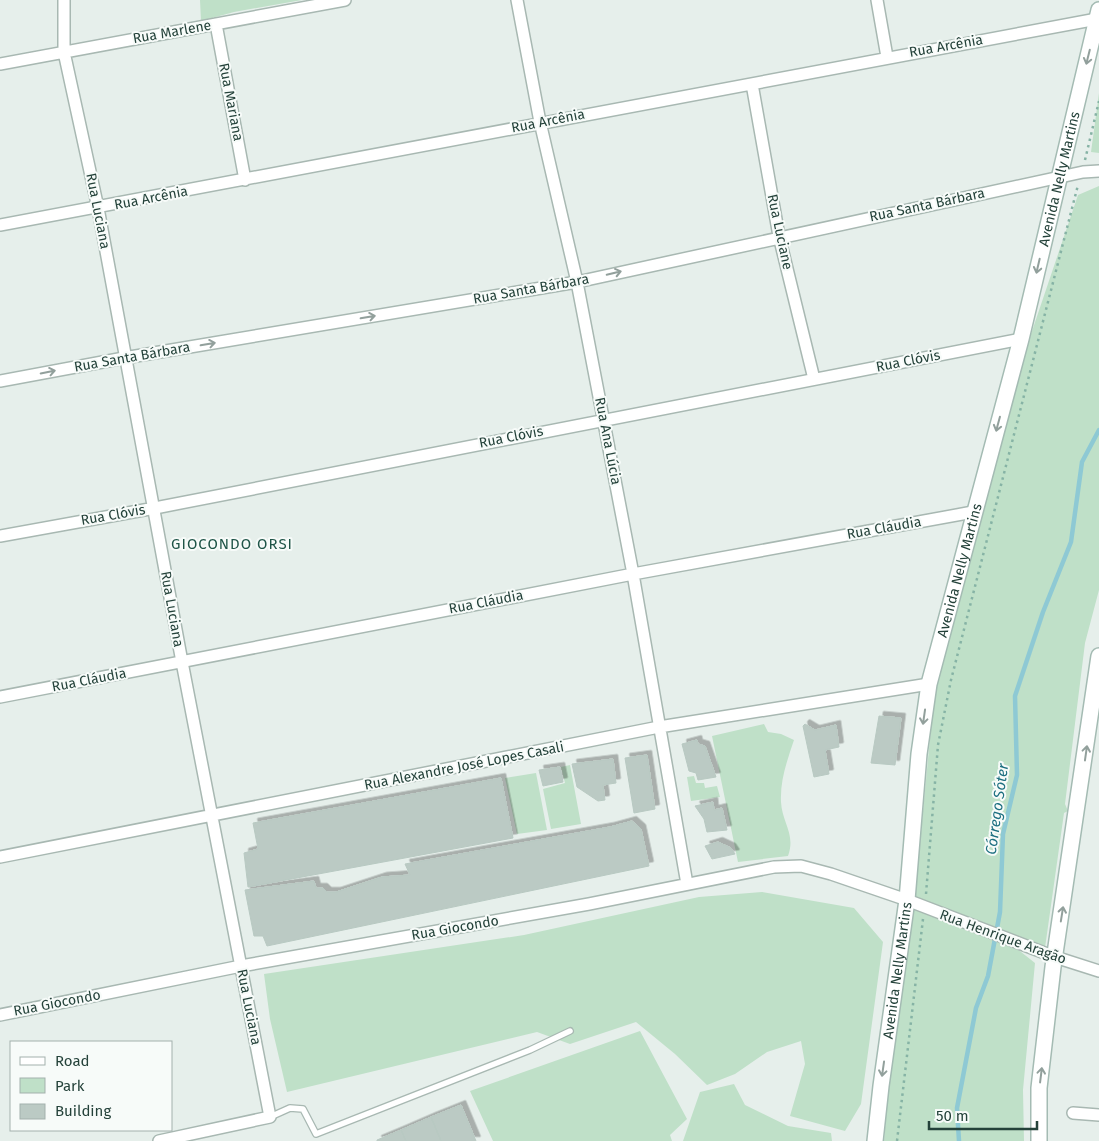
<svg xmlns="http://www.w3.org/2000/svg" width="1099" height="1141" viewBox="0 0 1099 1141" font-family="'Fira Sans',sans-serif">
  <defs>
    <filter id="shadow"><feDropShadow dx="4.5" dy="-4.5" stdDeviation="0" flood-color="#0004"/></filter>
  </defs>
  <rect width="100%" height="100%" fill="#e6efeb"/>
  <path fill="#bfe0c8" d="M 200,0 L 302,0 L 234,12 L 201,21 Z
    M 1099,93 L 1099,153 L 1091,152 Z
    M 1099,186 L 1099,590 L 1085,643 L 1065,804 L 1068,811 L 1064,813 L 1044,955 L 1016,948 L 1035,963 L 1023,1090 L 1024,1141 L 884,1141 L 888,1091 L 913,916 L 935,686 L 1029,340 L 1078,195 Z
    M 764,724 L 768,732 L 781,734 L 794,740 C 787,761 780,780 781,802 C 782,823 796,834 788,856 L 738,862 L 712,736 Z
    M 570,765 L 581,824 L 551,829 L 543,789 L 565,783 L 561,767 Z
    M 536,773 L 547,830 L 517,834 L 505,778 Z
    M 694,776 L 696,783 L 704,783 L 705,788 L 717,786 L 720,797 L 691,801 L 687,777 Z
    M 762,892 L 854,908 L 883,942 L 861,1104 L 845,1131 L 790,1116 L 805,1064 L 801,1041 L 767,1052 L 735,1074 L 707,1085 L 675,1054 L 636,1022 L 570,1044 L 537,1032 L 287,1092 L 270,1019 L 264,974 L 524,935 L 699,897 Z
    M 640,1031 L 687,1119 L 670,1135 L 672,1141 L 493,1141 L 470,1091 Z
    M 734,1084 L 745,1105 L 788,1126 L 831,1133 L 832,1141 L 683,1141 L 700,1092 Z"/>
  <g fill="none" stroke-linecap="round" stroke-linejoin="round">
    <path stroke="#8ec9d4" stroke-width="4.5" d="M 959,1141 L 957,1108 L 976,1008 L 988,976 L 1000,912 L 1003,834 L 1017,775 L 1015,696 L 1043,612 L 1071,542 L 1082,462 L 1099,430"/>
  </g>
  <path fill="#bbcac4" stroke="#b8c9c2" filter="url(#shadow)" d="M 879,716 L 901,718 L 895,765 L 871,763 Z
    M 805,724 L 815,730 L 836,725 L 839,747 L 825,750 L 829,774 L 814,777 L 803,726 Z
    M 697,740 L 698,744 L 705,746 L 716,777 L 698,780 L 696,773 L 689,771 L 682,744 Z
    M 647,755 L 655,809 L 634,813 L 625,758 Z
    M 613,759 L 616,783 L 603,785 L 605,800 L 598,801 L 577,787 L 572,764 Z
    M 560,767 L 563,782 L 543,786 L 539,770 Z
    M 501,778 L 513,838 L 248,887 L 244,853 L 258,849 L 253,823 Z
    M 713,802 L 714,810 L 722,808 L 727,830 L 707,832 L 704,819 L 695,806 Z
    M 632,821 L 641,829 L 649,866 L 267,946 L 263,936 L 254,936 L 245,890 L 314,881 L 316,888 L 323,888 L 327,892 L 336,892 L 382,877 L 410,875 L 405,864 L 610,827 Z
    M 718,842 L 731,848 L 735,854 L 712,859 L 705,846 Z
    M 461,1105 L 476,1141 L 441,1141 L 431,1117 Z
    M 431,1117 L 441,1141 L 406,1141 L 401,1130 Z
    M 401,1130 L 406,1141 L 377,1141 L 377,1140 Z"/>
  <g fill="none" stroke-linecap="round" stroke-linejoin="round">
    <g stroke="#a8b8b2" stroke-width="8">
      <path id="service" d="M 270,1117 L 290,1108 L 303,1109 L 316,1134 L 530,1050 L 570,1031"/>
    </g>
    <g stroke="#a8b8b2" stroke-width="14">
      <path id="minor" d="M 64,0 L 64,52 L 98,208 L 182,662 L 270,1117 L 159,1141
        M 517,0 L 540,122 L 577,282 L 633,574 L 687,884
        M 877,0 L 887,57
        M 216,24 L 245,180
        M 0,64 L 345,0
        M 752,84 L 779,236 L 814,379
        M 0,225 L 1097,19
        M 0,381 L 124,358 L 577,282 L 1083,172 L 1099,171
        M 0,536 L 155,508 L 1021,339
        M 0,697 L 633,574 L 973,512
        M 0,857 L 659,727 L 929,684
        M 0,1015 L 241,966 L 589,904 L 774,867 L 801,866 L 831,874 L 907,900 L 1055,957 L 1099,971
        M 1073,1113 L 1099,1115"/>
    </g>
    <g stroke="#a4bbb3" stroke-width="18">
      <g id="secondary">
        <path id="s1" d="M 875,1141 L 881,1086 L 907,900 L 919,754 L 929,684 L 1021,339 L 1099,10"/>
        <path d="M 1039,1141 L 1039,1088 L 1053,967 L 1099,656"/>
      </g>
    </g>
    <path stroke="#86b3a5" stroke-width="2.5" stroke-dasharray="2.5 4" stroke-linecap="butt" d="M 1085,160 L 1099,101
      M 926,894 L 938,745 L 951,680 L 1078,185
      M 897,1141 L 923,919"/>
    <use href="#service" stroke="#fff" stroke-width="5.5"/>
    <use href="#minor" stroke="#fff" stroke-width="11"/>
    <use href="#secondary" stroke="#fff" stroke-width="15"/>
  </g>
  <defs><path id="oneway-shaft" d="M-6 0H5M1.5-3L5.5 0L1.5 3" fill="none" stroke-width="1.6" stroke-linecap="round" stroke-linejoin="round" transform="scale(1.25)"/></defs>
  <g stroke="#92a09c">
    <use href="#oneway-shaft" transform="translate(1088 57) rotate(104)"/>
    <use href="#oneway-shaft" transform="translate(1038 266) rotate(103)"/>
    <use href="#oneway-shaft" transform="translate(614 273) rotate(-13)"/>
    <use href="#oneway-shaft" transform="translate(368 317) rotate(-10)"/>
    <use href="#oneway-shaft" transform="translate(208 344) rotate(-10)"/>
    <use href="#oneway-shaft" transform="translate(48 372) rotate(-11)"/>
    <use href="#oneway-shaft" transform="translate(998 424) rotate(105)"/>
    <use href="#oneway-shaft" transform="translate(924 717) rotate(98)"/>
    <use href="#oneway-shaft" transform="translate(1086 753) rotate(-82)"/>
    <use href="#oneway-shaft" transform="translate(1062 914) rotate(-81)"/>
    <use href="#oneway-shaft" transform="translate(883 1069) rotate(98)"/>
    <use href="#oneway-shaft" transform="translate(1041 1075) rotate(-83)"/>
  </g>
  <g text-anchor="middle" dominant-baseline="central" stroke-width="4" stroke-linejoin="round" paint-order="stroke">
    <g font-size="14" fill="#24423a" stroke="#f7fbf9">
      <text transform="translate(172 32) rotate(-10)">Rua Marlene</text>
      <text transform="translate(946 46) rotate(-10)">Rua Arcênia</text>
      <text transform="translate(231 102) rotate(79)">Rua Mariana</text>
      <text transform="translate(548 121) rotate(-11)">Rua Arcênia</text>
      <text stroke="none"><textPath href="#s1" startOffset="982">Avenida Nelly Martins</textPath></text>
      <text transform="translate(151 198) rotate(-11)">Rua Arcênia</text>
      <text transform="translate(927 205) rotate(-12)">Rua Santa Bárbara</text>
      <text transform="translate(98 211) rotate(79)">Rua Luciana</text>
      <text transform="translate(780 232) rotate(78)">Rua Luciane</text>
      <text transform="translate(531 289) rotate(-10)">Rua Santa Bárbara</text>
      <text transform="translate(132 357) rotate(-10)">Rua Santa Bárbara</text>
      <text transform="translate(908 361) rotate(-11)">Rua Clóvis</text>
      <text transform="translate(511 437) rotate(-11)">Rua Clóvis</text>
      <text transform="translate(608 441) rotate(79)">Rua Ana Lúcia</text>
      <text transform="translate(113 515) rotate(-10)">Rua Clóvis</text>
      <text transform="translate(884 528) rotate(-10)">Rua Cláudia</text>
      <text stroke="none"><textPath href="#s1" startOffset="578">Avenida Nelly Martins</textPath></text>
      <text transform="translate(486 602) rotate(-11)">Rua Cláudia</text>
      <text transform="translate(172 609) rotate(80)">Rua Luciana</text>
      <text transform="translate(89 680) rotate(-11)">Rua Cláudia</text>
      <text transform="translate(464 766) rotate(-11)">Rua Alexandre José Lopes Casali</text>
      <text transform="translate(455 928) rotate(-10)">Rua Giocondo</text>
      <text transform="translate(1003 937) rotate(20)">Rua Henrique Aragão</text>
      <text stroke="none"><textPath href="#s1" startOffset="172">Avenida Nelly Martins</textPath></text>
      <text transform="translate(57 1003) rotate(-11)">Rua Giocondo</text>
      <text transform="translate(249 1007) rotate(79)">Rua Luciana</text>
    </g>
    <g font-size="15" letter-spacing="1" fill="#1f5548" stroke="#f7fbf9">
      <text x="232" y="544">GIOCONDO ORSI</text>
    </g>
    <g font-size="15" font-style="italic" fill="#1c6f80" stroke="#f7fbf9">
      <text transform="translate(997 809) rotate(-82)">Córrego Sóter</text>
    </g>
  </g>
  <rect x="10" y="1041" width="162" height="90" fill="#f7fbf9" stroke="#a3b1ad"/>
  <rect x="20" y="1057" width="25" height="8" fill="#ffffff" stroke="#a3b1ad"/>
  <text x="55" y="1066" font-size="15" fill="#24423a">Road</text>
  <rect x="20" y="1078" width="25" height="15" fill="#bfe0c8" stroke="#a3b1ad"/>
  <text x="55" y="1091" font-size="15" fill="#24423a">Park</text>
  <rect x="20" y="1104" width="25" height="15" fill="#bbcac4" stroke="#a3b1ad"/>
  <text x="55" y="1116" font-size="15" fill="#24423a">Building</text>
  <path d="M929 1121v8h108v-8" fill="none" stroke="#24423a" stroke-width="2.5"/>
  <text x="936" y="1121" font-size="15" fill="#24423a" stroke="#f7fbf9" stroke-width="4" paint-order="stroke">50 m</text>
</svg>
